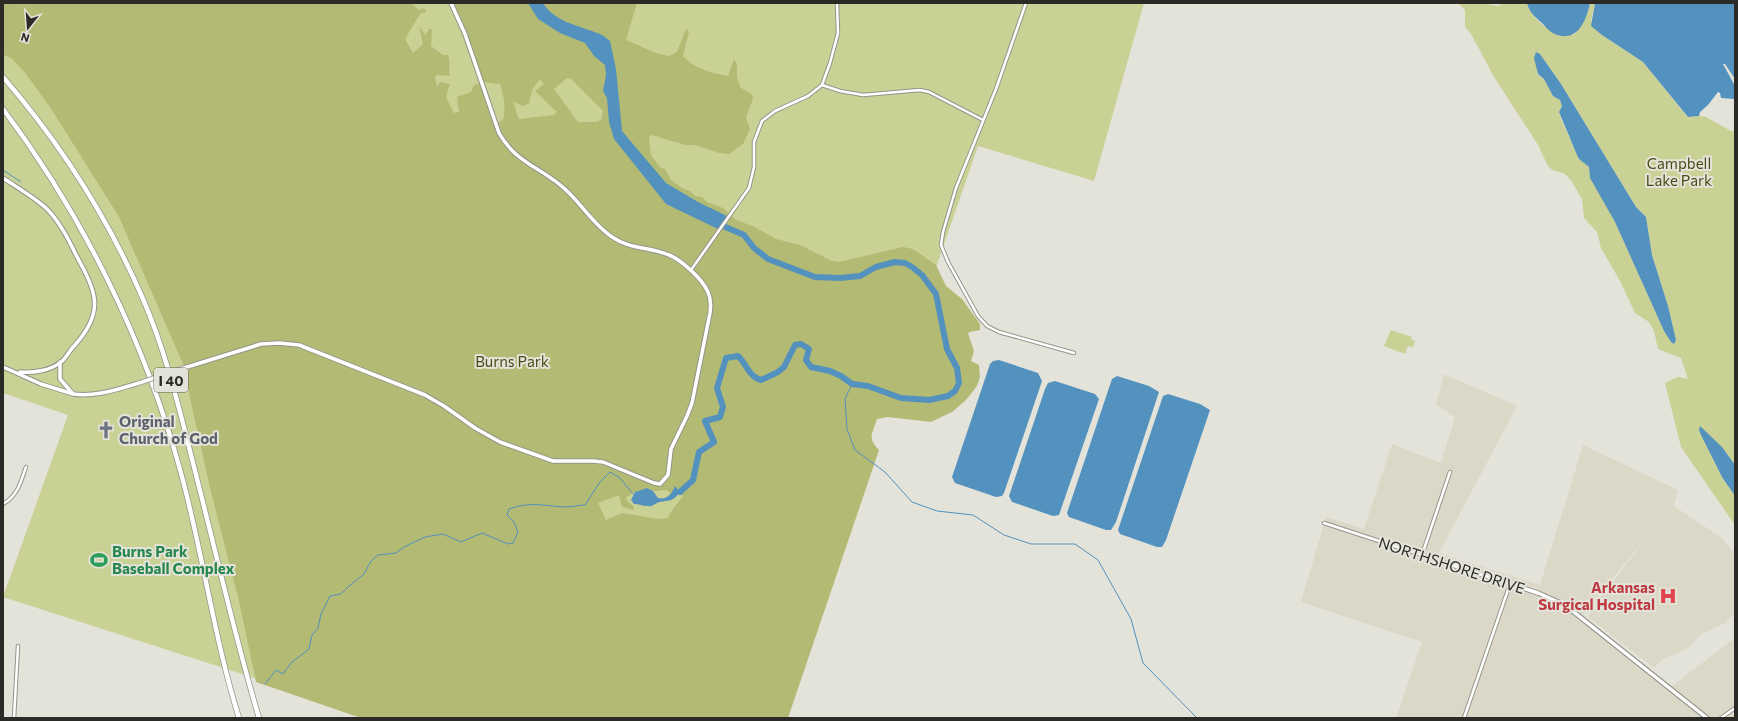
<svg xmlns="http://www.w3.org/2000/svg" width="1738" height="721" viewBox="0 0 1738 721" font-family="Commissioner,sans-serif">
  <rect width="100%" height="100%" fill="#e4e3da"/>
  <path fill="#dbd8c8" d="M 1444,374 L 1517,406 L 1439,553 L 1540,585 L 1583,445 L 1678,490 L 1674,506 L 1722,538 L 1735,554 L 1735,613 L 1723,624 L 1701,634 L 1688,648 L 1676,654 L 1664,658 L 1654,668 L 1588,617 L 1593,606 L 1610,586 L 1648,535 L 1583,615 L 1672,686 L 1735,638 L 1735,717 L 1733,718 L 1396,718 L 1422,642 L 1301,602 L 1326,517 L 1364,529 L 1392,444 L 1441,463 L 1455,417 L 1436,404 Z"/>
  <path fill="#cad195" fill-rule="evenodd" d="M 3,3 L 1144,3 L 1094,181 L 978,146 L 929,288 L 919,284 L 782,718 L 379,718 L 3,597 L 68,415 L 3,393 Z
    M 1458,3 L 1482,3 L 1499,6 L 1502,3 L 1527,3 C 1531,20 1557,40 1575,34 L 1588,12 L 1590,3 L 1595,3 L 1591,20 L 1602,35 L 1643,62 L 1685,114 L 1688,117 L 1699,116 L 1706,117 L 1731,131 L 1735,131 L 1735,465 L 1722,447 L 1699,430 L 1722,477 L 1735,496 L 1735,525 L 1681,447 L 1665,383 L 1678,377 L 1688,379 L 1681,358 L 1658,349 L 1654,331 L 1649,322 L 1635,313 L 1620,281 L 1601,248 L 1597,232 L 1584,218 L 1582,199 L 1572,182 L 1565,174 L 1552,170 L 1548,166 L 1538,145 L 1494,77 L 1471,34 L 1465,27 L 1465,10 ZM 1540,54 L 1561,84 L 1636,207 L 1646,217 L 1652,255 L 1668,306 L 1676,340 L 1664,331 L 1615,222 L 1590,174 L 1589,167 L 1579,159 L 1561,119 L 1559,112 L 1562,106 L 1560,100 L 1553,96 L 1544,79 L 1537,74 L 1537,67 Z
    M 1391,330 L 1412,337 L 1411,339 L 1415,341 L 1413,347 L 1408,346 L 1405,354 L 1384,346 Z"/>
  <path fill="#b3ba73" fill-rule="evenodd" d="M 3,3 L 411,3 L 419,10 L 424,8 L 426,12 L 420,14 L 405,39 L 413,53 L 423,44 L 419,26 L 425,35 L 429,29 L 432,29 L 431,46 L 443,55 L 448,55 C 451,61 448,69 450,76 L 437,75 L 435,78 L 437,87 L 440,82 L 450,84 L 446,97 L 454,113 L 459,112 L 457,97 L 471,92 L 474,85 L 482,82 L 480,73 L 451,3 L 637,3 L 626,40 L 656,53 L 669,56 L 677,52 L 686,29 L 689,32 L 683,56 C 695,69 711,73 728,76 L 734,59 L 737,64 L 737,77 L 740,87 L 752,95 L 753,99 L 746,117 L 750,129 L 743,144 L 729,154 L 719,153 L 695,145 L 685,145 L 652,135 L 649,137 L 651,155 L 660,167 L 666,170 L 670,179 L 682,188 L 690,191 L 695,196 L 702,197 L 707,202 L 723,208 L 736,220 L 755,227 L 776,239 L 800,245 L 832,261 L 839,262 L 903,247 L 913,249 L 936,265 L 946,286 L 962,299 L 980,324 L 980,330 L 970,332 L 968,333 L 974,351 L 971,361 L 979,365 L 980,377 L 977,386 L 966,400 L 952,412 L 931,422 L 888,417 L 877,419 C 872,435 867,437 879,450 L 788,718 L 361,718 L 256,682 L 239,601 L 211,492 L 192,407 L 186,378 L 187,373 L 119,217 L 50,107 L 23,70 L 11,58 L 3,55 ZM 567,78 L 571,79 L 603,111 L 601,120 L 596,122 L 578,122 L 554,89 ZM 540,79 L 544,84 L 535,91 L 557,112 L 554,115 L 519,119 L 513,102 L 524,106 L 529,103 L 532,90 ZM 482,82 L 500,84 C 504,95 506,108 503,120 L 496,124 ZM 675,487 L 683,496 L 670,513 L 668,518 L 657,519 L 623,513 L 606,520 L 598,503 L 619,495 L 622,507 L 634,510 L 634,507 L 627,501 L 626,497 L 635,492 L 647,488 L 653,491 L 667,490 L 671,494 Z"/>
  <path fill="#5391be" d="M 528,3 L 543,3 C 555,22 577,25 597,33 C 602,34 606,38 610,41 L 616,69 L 622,131 L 666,183 L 698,202 L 727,216 L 718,229 L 666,204 L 614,139 L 609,122 L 607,98 L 603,91 L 606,75 L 605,65 L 594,56 L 585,43 L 560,33 L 538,19 Z
    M 1527,3 L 1590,3 C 1586,23 1575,46 1551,32 C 1547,29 1545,26 1542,23 C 1535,17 1529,12 1527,3 Z
    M 1595,3 L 1735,3 L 1735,79 L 1725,64 L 1723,64 L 1735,86 L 1735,99 L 1721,98 L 1720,93 L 1718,92 L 1708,105 L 1700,112 L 1699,116 L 1688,117 L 1643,62 L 1602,35 L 1591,26 Z
    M 1536,52 L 1540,54 L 1561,84 L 1636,207 L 1646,217 L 1652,255 L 1668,306 L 1676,340 L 1674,344 L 1671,342 L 1664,331 L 1615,222 L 1590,178 L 1589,167 L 1579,159 L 1577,155 L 1559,112 L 1562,106 L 1560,100 L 1553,96 L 1544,79 L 1538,74 L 1534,58 Z
    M 999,360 L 1038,373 L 1042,381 L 1004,493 L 1002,496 L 996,497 L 955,483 L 952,477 L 990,364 L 993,361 Z
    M 1117,376 L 1149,386 L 1159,392 L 1116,522 L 1111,530 L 1106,530 L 1069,517 L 1067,513 L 1112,379 Z
    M 1055,381 L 1095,394 L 1099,399 L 1060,512 L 1059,515 L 1053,516 L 1012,502 L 1009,496 L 1045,389 L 1048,383 Z
    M 1168,394 L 1200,404 L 1210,410 L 1166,540 L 1162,547 L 1157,547 L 1120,534 L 1118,530 L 1163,396 Z
    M 1700,426 L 1722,447 L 1735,465 L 1735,496 L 1722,477 L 1701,435 L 1699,430 Z
    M 675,486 L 680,492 C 671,504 668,499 657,503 C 653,505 652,507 647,506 C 643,506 639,504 634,504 L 631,500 L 635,492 L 647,488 L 653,491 L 658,498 C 667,500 672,494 675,486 Z"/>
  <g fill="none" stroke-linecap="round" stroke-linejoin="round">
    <path stroke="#5391be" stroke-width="1" d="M 3,170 L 21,182
      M 852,384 L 845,399 L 847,429 L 855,450 L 885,472 L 912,502 L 937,511 L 973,515 L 1004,535 L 1031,544 L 1075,544 L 1098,560 L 1131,619 L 1143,663 L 1197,718
      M 265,684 L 276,670 L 283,674 L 291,663 L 309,649 L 312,635 L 318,628 L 321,614 L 330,596 L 341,594 L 349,586 L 364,574 L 371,561 L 378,555 L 396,553 L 404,547 L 425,537 L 443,534 L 461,542 L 482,533 L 508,544 L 513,543 L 518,532 L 514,522 L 507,515 L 509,509 C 531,501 543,506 566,507 C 572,507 579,505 585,505 L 600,482 L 610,472 L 620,478 L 633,494"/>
    <path stroke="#5391be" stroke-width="6" d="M 680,492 L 693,480 L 699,452 L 714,442 L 705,421 L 720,417 L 723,407 L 717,388 L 726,358 L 738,356 C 746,363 749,377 761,380 L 778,372 L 784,367 L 795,345 L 801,344 L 809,349 L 806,360 L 811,367 L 830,371 L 841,376 L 852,384 L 868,386 L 901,398 L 929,400 L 948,396 L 955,391 L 959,383 L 957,368 L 947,349 L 936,294 L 922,275 L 912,267 L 905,263 L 895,262 L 876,267 L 860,276 L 840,278 L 815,277 L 768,259 L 754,248 L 744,235 L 723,226"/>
    <g stroke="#95948c" stroke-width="4.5">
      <path id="street" d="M 1026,3 L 996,89 L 956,188 L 943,232 L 941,245 L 948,262 L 978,316 L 987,326 L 999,332 L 1074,353
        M 822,85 L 840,91 L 863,95 L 920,90 L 929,92 L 983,120
        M 691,270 L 749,188 L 754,167 L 754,142 L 762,121 L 775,111 L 808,96 L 822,85 L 830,63 L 838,33 L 837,3
        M 3,504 C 18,496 21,481 26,467
        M 1324,523 L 1422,555 L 1450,472
        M 14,718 L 18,646
        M 1464,718 L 1510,584
        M 1721,718 L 1735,708"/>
    </g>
    <g stroke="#95948c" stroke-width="5.5">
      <path id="secondary" d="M 3,178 C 18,188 34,197 47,209 C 59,221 68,238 75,253 C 95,290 107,310 74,346 C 70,350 66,358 61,362 C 50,371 33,373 20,372 L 19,374
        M 60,362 L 60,379 L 73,394 C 95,397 115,390 136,384
        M 3,367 L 41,384 L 73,394
        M 184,368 L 261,344 L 279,343 L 299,345 L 425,395 L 444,406 L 475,428 L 500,442 L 553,461 L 593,461 L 603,462 L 654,483 L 660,484 L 668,475 L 671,449 L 687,416 L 692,403 L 710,313 C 711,306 711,299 708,292 C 703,280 682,260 669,255 C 650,247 629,249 612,237 C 594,225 582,205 567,191 C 544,168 517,165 499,133 L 465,34 L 451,3
        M 1422,555 L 1538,593 L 1565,605 L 1707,718"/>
    </g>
    <g stroke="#95948c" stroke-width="6">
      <path id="highway" d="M 3,77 C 61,144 108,218 143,299 C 166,352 179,408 193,463 C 215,548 234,634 259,718
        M 3,109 C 84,217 145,342 181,473 C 203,554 214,638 239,718"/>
    </g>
    <use href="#street" stroke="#fff" stroke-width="2.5"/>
    <use href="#secondary" stroke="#fff" stroke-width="3.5"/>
    <use href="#highway" stroke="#fff" stroke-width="4.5"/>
    <g stroke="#95948c" stroke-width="5.5" stroke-linecap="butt">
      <path id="secondary-bridge" d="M 136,384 L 184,368"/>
    </g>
    <use href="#secondary-bridge" stroke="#fff" stroke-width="3.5"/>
  </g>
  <defs>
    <g id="church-bare" transform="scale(1.38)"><path d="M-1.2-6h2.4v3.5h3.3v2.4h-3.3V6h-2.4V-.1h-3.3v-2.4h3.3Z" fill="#6b7280" stroke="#e4e3da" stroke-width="2.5" paint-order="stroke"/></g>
    <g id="stadium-bare" transform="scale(1.38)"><path d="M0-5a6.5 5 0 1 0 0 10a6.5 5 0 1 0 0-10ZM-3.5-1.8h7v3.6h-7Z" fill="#2e9e5b" stroke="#e4e3da" stroke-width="2.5" paint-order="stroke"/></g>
    <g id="hospital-bare" transform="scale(1.38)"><path d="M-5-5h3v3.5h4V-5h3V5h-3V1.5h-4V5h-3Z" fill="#e0444e" stroke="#e4e3da" stroke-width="2.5" paint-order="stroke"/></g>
  </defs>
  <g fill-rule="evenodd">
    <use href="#church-bare" x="106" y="430"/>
    <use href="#stadium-bare" x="99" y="560"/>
    <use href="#hospital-bare" x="1668" y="596"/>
  </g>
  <g text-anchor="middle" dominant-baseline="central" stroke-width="4" stroke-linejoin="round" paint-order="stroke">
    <rect fill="#e4e3da" stroke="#62625d" stroke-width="1" x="154" y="368" width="34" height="24" rx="3"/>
    <g font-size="14" font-weight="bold" fill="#2b2a27">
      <text x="171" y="380">I 40</text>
    </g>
    <g font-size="15" fill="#484d17" stroke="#e4e3da">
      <text x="1679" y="163">Campbell<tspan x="1679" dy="17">Lake Park</tspan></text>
      <text x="512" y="361">Burns Park</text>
    </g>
    <g font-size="15" font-weight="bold" fill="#5b616d" stroke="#e4e3da" text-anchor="start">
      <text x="119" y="421">Original<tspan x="119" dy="17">Church of God</tspan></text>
    </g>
    <g font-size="15" font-weight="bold" fill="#27864d" stroke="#e4e3da" text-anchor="start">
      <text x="112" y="551">Burns Park<tspan x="112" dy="17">Baseball Complex</tspan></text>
    </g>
    <g font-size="15" fill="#2b2a27" stroke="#e4e3da">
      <text transform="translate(1452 565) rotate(18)">NORTHSHORE DRIVE</text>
    </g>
    <g font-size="15" font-weight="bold" fill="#be3a42" stroke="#e4e3da" text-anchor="end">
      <text x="1655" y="587">Arkansas<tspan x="1655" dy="17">Surgical Hospital</tspan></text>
    </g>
  </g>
  <rect width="1738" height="721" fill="none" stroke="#2b2a27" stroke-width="8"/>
  <g transform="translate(28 28) rotate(197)" stroke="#e4e3da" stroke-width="3" paint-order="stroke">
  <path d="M0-3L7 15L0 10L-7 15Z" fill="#2b2a27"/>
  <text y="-6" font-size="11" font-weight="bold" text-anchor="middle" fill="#2b2a27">N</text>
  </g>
</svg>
